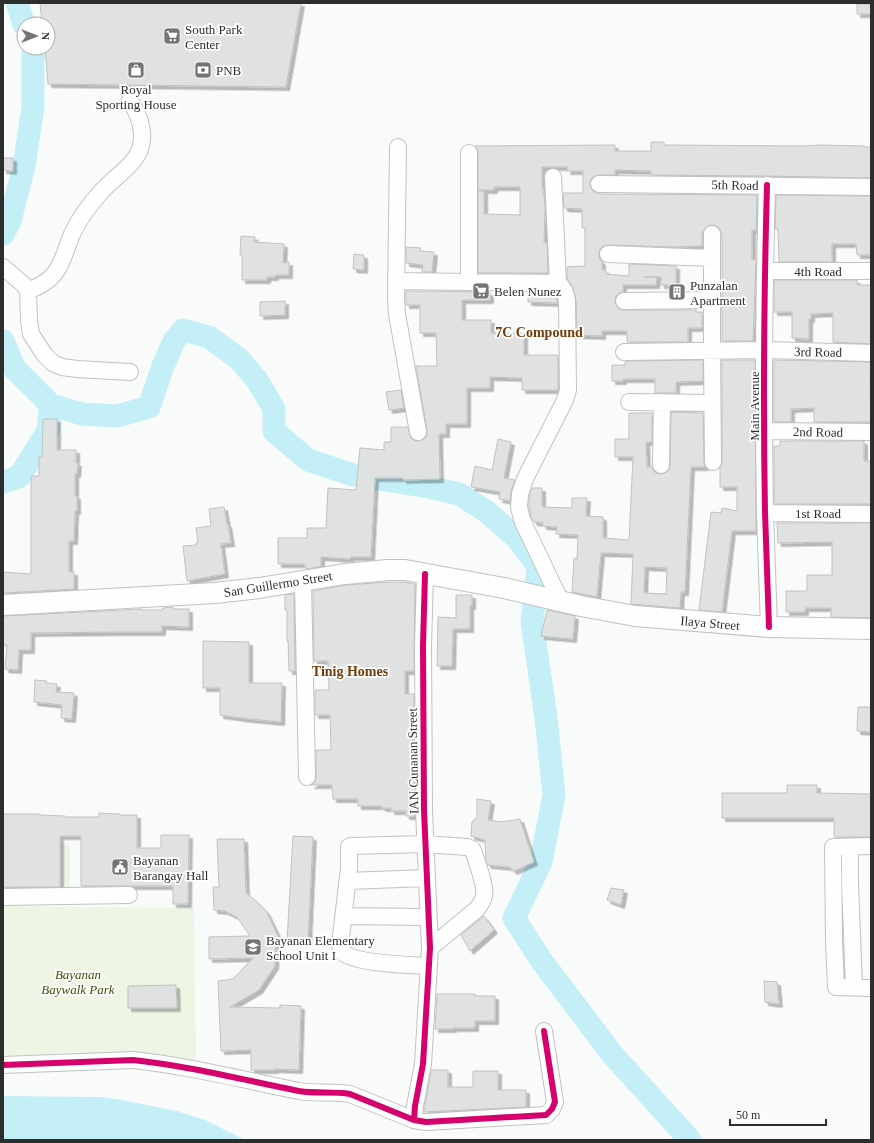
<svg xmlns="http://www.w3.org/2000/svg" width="874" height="1143" viewBox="0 0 874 1143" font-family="Georgia,serif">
  <defs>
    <filter id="shadow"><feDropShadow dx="3.5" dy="3.5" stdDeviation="0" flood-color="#0004"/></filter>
  </defs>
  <rect width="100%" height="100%" fill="#f8fbfa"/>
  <path fill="#eff5e5" d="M 70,845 L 70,888 L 3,889 L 3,846 Z
    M 3,906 L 194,908 L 196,1061 L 165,1057 L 3,1058 Z"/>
  <path fill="#c4eff7" d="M 3,1096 L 100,1097 L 117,1099 L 177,1111 L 205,1120 L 245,1140 L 3,1140 Z"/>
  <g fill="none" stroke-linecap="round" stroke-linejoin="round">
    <path stroke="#c4eff7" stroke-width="23" d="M 17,3 L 24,24
      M 3,234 L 10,221 L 24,166 L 33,107 L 33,48
      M 3,341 L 15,369 L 51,405 L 82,414 L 117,416 L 149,407 L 163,366 L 174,341 L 183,330 L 209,337 L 239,359 L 257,380 L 274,409 L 274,431 L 308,460 L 353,475 L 429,487 L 459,494 L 486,511 L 517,538 L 538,566 L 532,622 L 546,718 L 554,795 L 541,862 L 514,918 L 541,960 L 612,1054 L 690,1140
      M 3,482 L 19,477 L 48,431 L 50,410"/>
  </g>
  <path fill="#e0e2e1" stroke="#c0c2c1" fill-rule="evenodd" filter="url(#shadow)" d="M 40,3 L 301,3 L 286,87 L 48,84 L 45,48 L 48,48 L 48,24 L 42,24 Z
    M 857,4 L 871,4 L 871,14 L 857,14 Z
    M 651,142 L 664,142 L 664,145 L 802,146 L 821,145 L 864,146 L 864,147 L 871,147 L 871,178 L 767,176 L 651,175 L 651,171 L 615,170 L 615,175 L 599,175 L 595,176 L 591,179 L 590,184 L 591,188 L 594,192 L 599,194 L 757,195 L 756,230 L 752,230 L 752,260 L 756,260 L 753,341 L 722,341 L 722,234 L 720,229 L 716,226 L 712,225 L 708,226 L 704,230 L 702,234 L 702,246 L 676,247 L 608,245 L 603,246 L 600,249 L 599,253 L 599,258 L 602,262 L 602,270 L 606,270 L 606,274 L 629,276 L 629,264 L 676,266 L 676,285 L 661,285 L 661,277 L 644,277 L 657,277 L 656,285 L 623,285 L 623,292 L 619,293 L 616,296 L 615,302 L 616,305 L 619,309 L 624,310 L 696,310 L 696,312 L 702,312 L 702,328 L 688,328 L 688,342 L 627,342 L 627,331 L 602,331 L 602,336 L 577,335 L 576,300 L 573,287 L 567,279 L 567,267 L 585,266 L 585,228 L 582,228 L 582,209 L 564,208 L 563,193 L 583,193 L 583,171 L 567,171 L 568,167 L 542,167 L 542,187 L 543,187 L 543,193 L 544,193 L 545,208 L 544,243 L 547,243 L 548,273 L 478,273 L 478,191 L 484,191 L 484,214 L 520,215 L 520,187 L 494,187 L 494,190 L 478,190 L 478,153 L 477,149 L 475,146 L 615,145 L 615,151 L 651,151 Z
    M 3,158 L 13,158 L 13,171 L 3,170 Z
    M 776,195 L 871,196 L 871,255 L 857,255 L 856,244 L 832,244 L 832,262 L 779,262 L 778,229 L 775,229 Z
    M 241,236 L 255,237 L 254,242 L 284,244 L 283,263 L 289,262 L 289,275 L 275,275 L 275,277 L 267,277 L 267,280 L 242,280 L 242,255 L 240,255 Z
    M 406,247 L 421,248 L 420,251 L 434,252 L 432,272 L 422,272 L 423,265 L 406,263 Z
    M 354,254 L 364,255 L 364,270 L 353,269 Z
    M 774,280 L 857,280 L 857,285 L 871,285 L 871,344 L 833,342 L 833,313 L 811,314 L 811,319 L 809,319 L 809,339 L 792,338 L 792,312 L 774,312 Z
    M 406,291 L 490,292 L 490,300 L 462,300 L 462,320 L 491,320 L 491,333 L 524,333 L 524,355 L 558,355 L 558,390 L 522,390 L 522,378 L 490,377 L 490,388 L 467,388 L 467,424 L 446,424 L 446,434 L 439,434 L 440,479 L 403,480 L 403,478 L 375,478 L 371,557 L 351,557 L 350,559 L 321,557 L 321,566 L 307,569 L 307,568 L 305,568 L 305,564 L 278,564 L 278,538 L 307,538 L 307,528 L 326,528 L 328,488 L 356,490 L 360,448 L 384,450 L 384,442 L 391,442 L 391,427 L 408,427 L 411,438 L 415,441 L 419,441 L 424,439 L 427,436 L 427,430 L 416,366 L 437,366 L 436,333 L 420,333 L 420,305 L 406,305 Z
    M 528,292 L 554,292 L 556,296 L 558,303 L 528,302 Z
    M 285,301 L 285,315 L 260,316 L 260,302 Z
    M 703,360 L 703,381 L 676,382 L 676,393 L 655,393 L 655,379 L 623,379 L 623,381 L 612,381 L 612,365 L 625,365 L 625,362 L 627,362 L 627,361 Z
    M 722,360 L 755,360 L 756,518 L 756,531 L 732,531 L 722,612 L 699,610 L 711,512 L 721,513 L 722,508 L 737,511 L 737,487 L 720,487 L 720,469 L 719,469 L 721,466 L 722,462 Z
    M 774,360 L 871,362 L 871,373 L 870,373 L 871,422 L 814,422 L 814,408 L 791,409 L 791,422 L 774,422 Z
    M 401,390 L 404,408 L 389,410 L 386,392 Z
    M 671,412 L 703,413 L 704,462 L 705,467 L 691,467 L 685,592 L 681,592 L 680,608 L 631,604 L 633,554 L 601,553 L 597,597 L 572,592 L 574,558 L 577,559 L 578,535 L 556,534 L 557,527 L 543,526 L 543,523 L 534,522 L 531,517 L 529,506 L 529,496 L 532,488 L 542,488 L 542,505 L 543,505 L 543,507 L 572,508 L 572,498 L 587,498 L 586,516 L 603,517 L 603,538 L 629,540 L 633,457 L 615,457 L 615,439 L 629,439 L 629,413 L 652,413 L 652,442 L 646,442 L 647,467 L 652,467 L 653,470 L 656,473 L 660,474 L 665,473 L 669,470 L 670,465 ZM 645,567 L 667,568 L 666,594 L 644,593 Z
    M 43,419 L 57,419 L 57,450 L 76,450 L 76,463 L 78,463 L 77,474 L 75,474 L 75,496 L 77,496 L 77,511 L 75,511 L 74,541 L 69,541 L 69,572 L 74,572 L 74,589 L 3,593 L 3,572 L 31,574 L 31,476 L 39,476 L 39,457 L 42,457 Z
    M 498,439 L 511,442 L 504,478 L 515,480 L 511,491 L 510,501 L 499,499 L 500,492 L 471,487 L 475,466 L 492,470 Z
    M 780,441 L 864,441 L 864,461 L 871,461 L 871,504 L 774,504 L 774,446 L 780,446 Z
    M 224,507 L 227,524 L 228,524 L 231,543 L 221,544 L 225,574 L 187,581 L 183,546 L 196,545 L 196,543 L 198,543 L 196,528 L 211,526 L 209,509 Z
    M 777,523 L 871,523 L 871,618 L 831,617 L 831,608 L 805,608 L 805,612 L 786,612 L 786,591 L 807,591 L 807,575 L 832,575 L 832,542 L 778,543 Z
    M 389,582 L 404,582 L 415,584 L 414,671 L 405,671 L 405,694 L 414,694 L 414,740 L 412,740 L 412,765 L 414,765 L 415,816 L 406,816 L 406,811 L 391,811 L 391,808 L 382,808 L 382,806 L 358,806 L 358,799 L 333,799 L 332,785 L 311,785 L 315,782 L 316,777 L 316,750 L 331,750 L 330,715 L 315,715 L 315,690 L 329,690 L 328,661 L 314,661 L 313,591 L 346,585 Z
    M 294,594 L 295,671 L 289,671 L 288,641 L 287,641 L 287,610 L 285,610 L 285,595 Z
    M 456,595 L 472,595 L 472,606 L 470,606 L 470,629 L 453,629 L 452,666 L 437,666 L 438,617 L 456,618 Z
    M 173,607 L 173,609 L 189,609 L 189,627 L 162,626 L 162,632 L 114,632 L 31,633 L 31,650 L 19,650 L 18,670 L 5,669 L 7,645 L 3,645 L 3,616 L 142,609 L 142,610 L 162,610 L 162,608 Z
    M 547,610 L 575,616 L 573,639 L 541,636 Z
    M 203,641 L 249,642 L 249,683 L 282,683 L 281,722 L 249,719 L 220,715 L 220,688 L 203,688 Z
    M 35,680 L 47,681 L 46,683 L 57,684 L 56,692 L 74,693 L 72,719 L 61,718 L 62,705 L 34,702 Z
    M 858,707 L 871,707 L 871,732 L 857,731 Z
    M 787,785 L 817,785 L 817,793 L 871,794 L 871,837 L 834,837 L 834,818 L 722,818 L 722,793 L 787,793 Z
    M 477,799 L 491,801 L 488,820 L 501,822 L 520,819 L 534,862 L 514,871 L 509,867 L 488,865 L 486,861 L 485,840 L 471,836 L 472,822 L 477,817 Z
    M 99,813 L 120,814 L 120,815 L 137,815 L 137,848 L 161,848 L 161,835 L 189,835 L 188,904 L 173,904 L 173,886 L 81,886 L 81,836 L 60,836 L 60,887 L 3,887 L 3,814 L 40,814 L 40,815 L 65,816 L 65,817 L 99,817 Z
    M 293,836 L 313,837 L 308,942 L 287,941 Z
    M 217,839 L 244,839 L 246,893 L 255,900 L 266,911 L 280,940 L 276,940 L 275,966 L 259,990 L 230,1007 L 280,1008 L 280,1005 L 301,1006 L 299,1070 L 275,1069 L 275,1070 L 251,1070 L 251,1050 L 221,1051 L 218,981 L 233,979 L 253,958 L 209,959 L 209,937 L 250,936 L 237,917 L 225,911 L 214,910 L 213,887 L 219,887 Z
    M 611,888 L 624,890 L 621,905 L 607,900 Z
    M 484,916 L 494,930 L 470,951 L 461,935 Z
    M 764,981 L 777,982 L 779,1004 L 765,1002 Z
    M 176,985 L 177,1008 L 128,1008 L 128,986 Z
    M 437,994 L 475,994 L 475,996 L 495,996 L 495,1021 L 475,1021 L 475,1028 L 453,1028 L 453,1029 L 435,1029 Z
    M 431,1070 L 448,1070 L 448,1087 L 473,1087 L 473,1071 L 498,1071 L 498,1090 L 526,1090 L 526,1107 L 424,1112 Z"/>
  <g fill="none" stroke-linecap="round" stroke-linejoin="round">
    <g stroke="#c0c2c1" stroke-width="18">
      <path id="minor" d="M 398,147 L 396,298 L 397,314 L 418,432
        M 599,184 L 871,187
        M 767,185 C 764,294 763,403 765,512 C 766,551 768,589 769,627
        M 712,234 L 712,352 L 713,462
        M 608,254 L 712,258
        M 3,267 L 24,285 L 28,291 L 29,320 L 31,334 L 44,354 L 53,363 L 62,367 L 77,369 L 130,372
        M 765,271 L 871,271
        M 396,281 L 558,283 L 553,177
        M 469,282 L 469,153
        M 558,283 C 564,288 566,293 567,301 L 568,390 L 565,400 L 525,479 L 520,494 L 519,507 L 522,520 L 561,602
        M 28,291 C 61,278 60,264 72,234 C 79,219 90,204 101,192 C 113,178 137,164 141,146 C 145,129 138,114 130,100
        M 624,301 L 712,300
        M 624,352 L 765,350 L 871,353
        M 629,402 L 712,403
        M 765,431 L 871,432
        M 661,465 L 662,402
        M 765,513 L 871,514
        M 425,574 L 423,646 L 424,810 L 430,948 L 423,1064 L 415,1106 L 414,1120 L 426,1122 L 546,1115 L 552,1109 L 555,1102 L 544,1031
        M 303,581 L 307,777
        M 871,846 L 833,847 L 834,941 L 836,987 L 871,988
        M 850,847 L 850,883 L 854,987
        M 348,881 L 427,878
        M 3,897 L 129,895
        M 344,916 L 428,917
        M 429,966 C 410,965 353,964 341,951 L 340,945 L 349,868 L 349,847 L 351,846 L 426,844 L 467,847 L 472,849 L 474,853 C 477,863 486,886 484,896 C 483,901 480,905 477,909 L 430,948
        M 3,1065 L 133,1060 C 189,1066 244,1080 299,1091 C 316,1094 333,1091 350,1094 L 414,1120"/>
    </g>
    <g stroke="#c0c2c1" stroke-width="22">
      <path id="major" d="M 3,605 L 215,593 L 259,588 L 345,574 L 388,570 L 405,570 L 504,588 L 581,606 L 635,616 L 769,627 L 871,629"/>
    </g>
    <use href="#minor" stroke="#fefefe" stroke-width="16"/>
    <use href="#major" stroke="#fefefe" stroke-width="20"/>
    <g stroke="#fff" stroke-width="8">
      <path id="cycleway" d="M 767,185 C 764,294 763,403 765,512 C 766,551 768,589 769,627
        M 425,574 L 423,646 L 424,810 L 430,948 L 423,1064 L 415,1106 L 414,1120 L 426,1122 L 546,1115 L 552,1109 L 555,1102 L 544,1031
        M 3,1065 L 133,1060 C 189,1066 244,1080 299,1091 C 316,1094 333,1091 350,1094 L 414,1120"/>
    </g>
    <use href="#cycleway" stroke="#d6006c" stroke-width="6"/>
  </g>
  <defs>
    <g id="supermarket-square" transform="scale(0.9)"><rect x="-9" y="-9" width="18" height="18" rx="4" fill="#737675" stroke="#fff"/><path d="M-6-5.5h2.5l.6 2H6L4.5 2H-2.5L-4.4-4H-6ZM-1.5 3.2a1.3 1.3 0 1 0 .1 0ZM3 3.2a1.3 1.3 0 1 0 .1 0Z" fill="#fff"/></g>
    <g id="shop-square" transform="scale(0.9)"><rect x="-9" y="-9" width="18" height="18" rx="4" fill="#737675" stroke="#fff"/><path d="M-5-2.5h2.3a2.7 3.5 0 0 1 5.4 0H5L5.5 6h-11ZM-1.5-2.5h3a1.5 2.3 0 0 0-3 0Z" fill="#fff"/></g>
    <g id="bank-square" transform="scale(0.9)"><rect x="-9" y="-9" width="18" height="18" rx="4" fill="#737675" stroke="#fff"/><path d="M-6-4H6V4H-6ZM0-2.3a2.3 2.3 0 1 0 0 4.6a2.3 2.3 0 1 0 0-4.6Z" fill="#fff"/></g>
    <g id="building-square" transform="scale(0.9)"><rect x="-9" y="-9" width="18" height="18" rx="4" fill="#737675" stroke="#fff"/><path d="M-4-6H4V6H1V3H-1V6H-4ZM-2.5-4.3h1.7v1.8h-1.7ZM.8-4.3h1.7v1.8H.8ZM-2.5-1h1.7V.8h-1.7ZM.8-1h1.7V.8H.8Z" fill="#fff"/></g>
    <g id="civic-square" transform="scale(0.9)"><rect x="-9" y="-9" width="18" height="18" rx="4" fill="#737675" stroke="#fff"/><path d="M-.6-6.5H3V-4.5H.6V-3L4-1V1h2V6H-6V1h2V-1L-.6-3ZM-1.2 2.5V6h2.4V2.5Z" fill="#fff"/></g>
    <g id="school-square" transform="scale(0.9)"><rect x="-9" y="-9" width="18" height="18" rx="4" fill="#737675" stroke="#fff"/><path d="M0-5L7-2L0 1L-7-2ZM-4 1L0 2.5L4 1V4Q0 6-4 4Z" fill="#fff"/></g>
  </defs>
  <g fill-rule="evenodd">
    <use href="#supermarket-square" x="172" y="36"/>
    <use href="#shop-square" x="136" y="70"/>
    <use href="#bank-square" x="203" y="70"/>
    <use href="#supermarket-square" x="481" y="291"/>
    <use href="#building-square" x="677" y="292"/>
    <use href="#civic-square" x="120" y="867"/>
    <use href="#school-square" x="253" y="947"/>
  </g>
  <g text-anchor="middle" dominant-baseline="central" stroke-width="3.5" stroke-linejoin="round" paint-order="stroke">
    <g font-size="13" fill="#2c2e2d" stroke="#fff" text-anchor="start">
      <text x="185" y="29">South Park<tspan x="185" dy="15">Center</tspan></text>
      <text x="216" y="70">PNB</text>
      <text x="136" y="89" text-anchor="middle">Royal<tspan x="136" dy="15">Sporting House</tspan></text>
      <text x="690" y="285">Punzalan<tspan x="690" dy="15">Apartment</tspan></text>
      <text x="494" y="291">Belen Nunez</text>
      <text x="133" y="860">Bayanan<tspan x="133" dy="15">Barangay Hall</tspan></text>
      <text x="266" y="940">Bayanan Elementary<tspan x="266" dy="15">School Unit I</tspan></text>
    </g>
    <g font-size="13" fill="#2c2e2d" stroke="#fff">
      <text transform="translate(735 185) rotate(1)">5th Road</text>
      <text x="818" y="271">4th Road</text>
      <text transform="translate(818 352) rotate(1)">3rd Road</text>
      <text transform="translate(754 406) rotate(-90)">Main Avenue</text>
      <text transform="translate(818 432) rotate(1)">2nd Road</text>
      <text x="818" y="513">1st Road</text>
      <text transform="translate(278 584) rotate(-9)">San Guillermo Street</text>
      <text transform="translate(710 623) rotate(5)">Ilaya Street</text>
      <text transform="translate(413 761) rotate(-91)">IAN Cunanan Street</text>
    </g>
    <g font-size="13" font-style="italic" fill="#404f08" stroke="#fff">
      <text x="78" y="974">Bayanan<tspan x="78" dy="15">Baywalk Park</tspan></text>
    </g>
    <g font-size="14" font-weight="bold" fill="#753b06" stroke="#fff">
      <text x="539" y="332">7C Compound</text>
      <text x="350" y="671">Tinig Homes</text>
    </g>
  </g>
  <rect width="874" height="1143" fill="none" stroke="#2c2e2d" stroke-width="8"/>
  <g transform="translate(36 36) rotate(90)"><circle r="19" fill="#ffffff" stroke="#ababab"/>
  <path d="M0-3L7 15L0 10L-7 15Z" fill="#737675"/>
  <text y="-6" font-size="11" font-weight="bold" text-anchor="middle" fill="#2c2e2d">N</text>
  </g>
  <path d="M730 1119v6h96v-6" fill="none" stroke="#2c2e2d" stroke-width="2"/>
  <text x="736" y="1119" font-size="12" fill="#2c2e2d" stroke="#ffffff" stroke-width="3" paint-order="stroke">50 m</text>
</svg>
